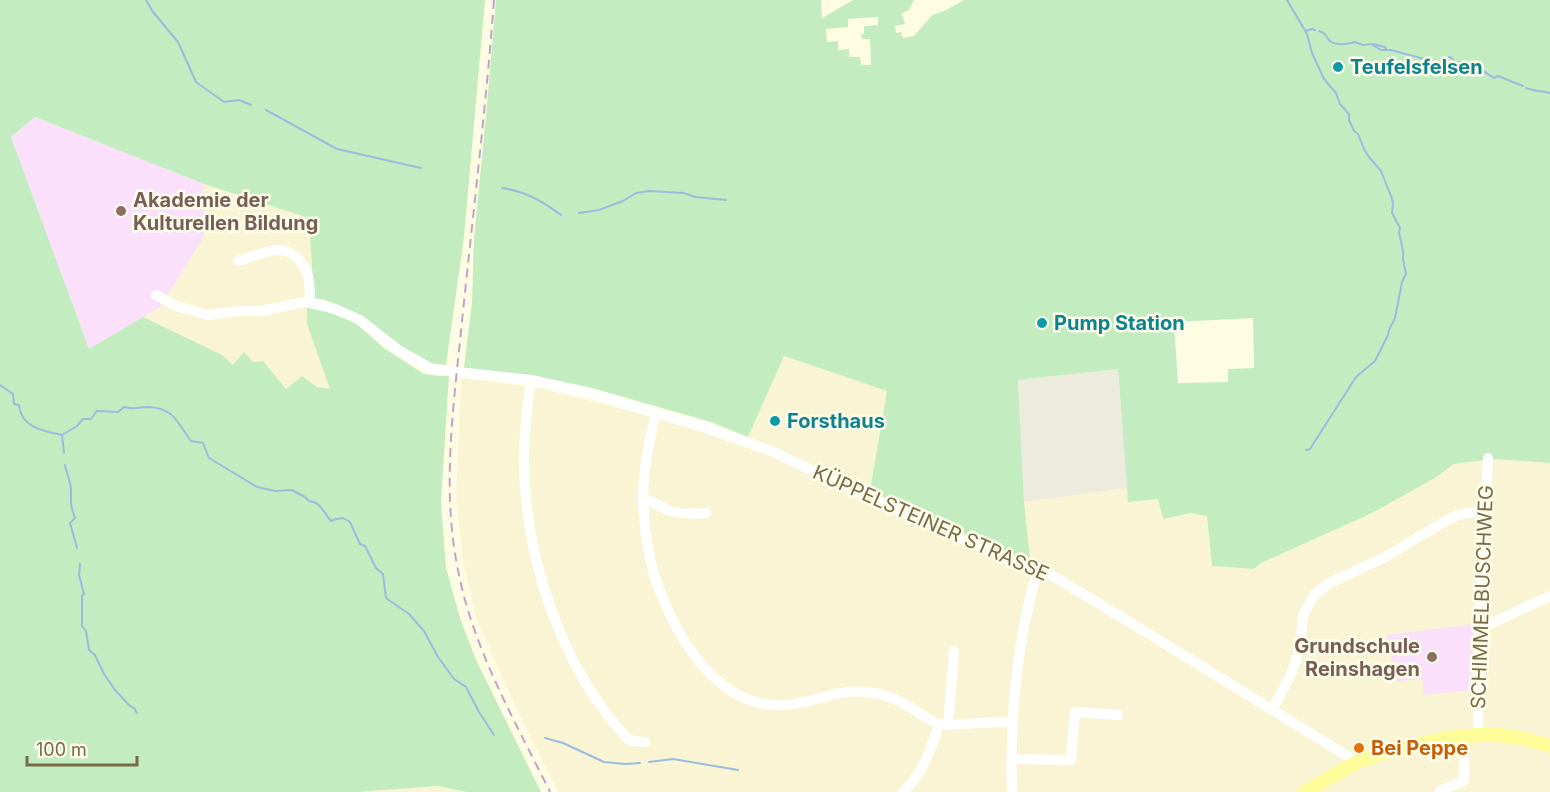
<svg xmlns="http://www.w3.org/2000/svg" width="1550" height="792" viewBox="0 0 1550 792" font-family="Inter,sans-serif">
  <rect width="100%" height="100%" fill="#fefde4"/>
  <path fill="#f9f5d4" d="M 204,184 L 309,218 L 314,298 L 307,324 L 331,389 L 317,387 L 286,390 L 263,361 L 233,365 L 89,349 Z
    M 784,356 L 888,391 L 871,492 L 1016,557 L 1030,558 L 1024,502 L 1127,488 L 1129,502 L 1158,499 L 1163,519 L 1191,513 L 1207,516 L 1254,569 L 1261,563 L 1372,513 L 1435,478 L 1454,464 L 1493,459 L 1550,463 L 1550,792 L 558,792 L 515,706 L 476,617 L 463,560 L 456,498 L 461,378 L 540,388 L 703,430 L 745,443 Z
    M 438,786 L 466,792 L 357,792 Z"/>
  <path fill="#edebde" d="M 1118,369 L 1127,488 L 1024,502 L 1018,380 Z"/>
  <path fill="#fae0fb" d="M 35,117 L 204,184 L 204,237 L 160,307 L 89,349 L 11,137 Z
    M 1473,624 L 1471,690 L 1424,695 L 1422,678 L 1397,682 L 1387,635 Z"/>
  <path fill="#c3edc1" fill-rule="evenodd" d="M 0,0 L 485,0 L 464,237 L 446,365 L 428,363 L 405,349 L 343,307 L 325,300 L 314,298 L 309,218 L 204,184 L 35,117 L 11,137 L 89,349 L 143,317 L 222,355 L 233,365 L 244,352 L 253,362 L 263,361 L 286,389 L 302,376 L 317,387 L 330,389 L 307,324 L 307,307 L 319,309 L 348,319 L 359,326 L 384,348 L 424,374 L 439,376 L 449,375 L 441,502 L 446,568 L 460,618 L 476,660 L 541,792 L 466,792 L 438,786 L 357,792 L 0,792 Z
    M 496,0 L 821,0 L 822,18 L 853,0 L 914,0 L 909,10 L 901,14 L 903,17 L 905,24 L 895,26 L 896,33 L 901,32 L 903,38 L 914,36 L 932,15 L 944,11 L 964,0 L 1550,0 L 1550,463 L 1493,459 L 1454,464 L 1435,478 L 1372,513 L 1261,563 L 1254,569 L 1212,566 L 1207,516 L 1191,513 L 1163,519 L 1158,499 L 1128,502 L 1118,369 L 1018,380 L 1024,502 L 1030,558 L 1016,557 L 870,491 L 887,391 L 784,356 L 748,437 L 711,422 L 592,388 L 464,368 L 472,302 L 474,238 L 486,116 ZM 878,17 L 878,25 L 864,26 L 864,34 L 861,34 L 862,39 L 870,39 L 871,65 L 861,65 L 860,57 L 849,57 L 849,49 L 838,50 L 838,41 L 827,42 L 826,29 L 848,27 L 848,19 ZM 1253,318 L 1254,368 L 1228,369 L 1228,382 L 1178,383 L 1174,322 Z"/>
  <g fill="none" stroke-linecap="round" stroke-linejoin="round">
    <path stroke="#9bbcdd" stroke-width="2" d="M 146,0 L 153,12 L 178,42 L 196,82 L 224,102 L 239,100 L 251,105
      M 1287,0 L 1307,34 L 1312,53 L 1324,79 L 1336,93 L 1340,104 L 1349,114 L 1349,120 L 1354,131 L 1358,134 L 1364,149 L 1369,157 L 1381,171 L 1391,196 L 1393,203 L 1392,213 L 1400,228 L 1399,232 L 1403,251 L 1403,259 L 1406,274 L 1402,282 L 1395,318 L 1389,330 L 1388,335 L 1375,361 L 1356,377 L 1310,449 L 1306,450
      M 1305,31 L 1312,29 L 1315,30
      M 1319,31 C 1328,34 1324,36 1330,41 C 1336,46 1349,44 1355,42 L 1363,45 L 1371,44 L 1381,50 L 1391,50 L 1439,63
      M 1373,44 L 1385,47 L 1386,49
      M 1449,57 L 1452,58 L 1455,62 C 1470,62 1482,70 1494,78 L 1498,76 L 1523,86
      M 1526,88 C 1534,91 1541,91 1550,93
      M 266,110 L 337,149 L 421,168
      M 502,188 C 525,191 543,201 561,215
      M 579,213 L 599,210 L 623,201 L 636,193 L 649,191 L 684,193 L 695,197 L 726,200
      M 0,385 L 13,394 L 14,404 L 19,405 C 21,428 44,431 62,435 L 77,426 L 83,419 L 91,419 L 97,411 L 118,412 L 124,407 C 135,410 137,407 148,407 C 174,408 177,422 191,441 L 203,443 L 209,458 L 257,487 L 275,491 L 292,490 L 305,497 L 309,501 C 322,502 323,513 331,521 L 336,519 L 343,518 L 350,522 L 360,544 L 365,546 L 376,568 L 383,574 L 386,598 L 409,614 L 424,631 L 438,657 L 454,679 L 466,687 L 479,712 L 494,735
      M 62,435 L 64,453
      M 65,465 C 66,470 71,485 71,489 C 71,503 70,504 75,518 L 70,523 L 77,548
      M 80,564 L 79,575 L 84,594 L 82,596 L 82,626 L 86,631 L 89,650 L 95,655 L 104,674 L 115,690 L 130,706 L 134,708 L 137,713
      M 545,738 L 563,743 L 604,762 L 625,764 L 640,763
      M 649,762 L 673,759 L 738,770"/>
    <path stroke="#fff" stroke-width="10" d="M 238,261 C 251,257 266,250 280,250 C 285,250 289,252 293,255 C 310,267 310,283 310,302
      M 156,295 L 176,306 L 208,315 L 240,311 L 261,311 L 305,302 L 335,309 L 360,320 L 397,349 L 432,369 L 531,380 L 586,392 L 703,427 L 774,452 L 817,473 L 1015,563 L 1048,573 L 1131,623 L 1357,762
      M 531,380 C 527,408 524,435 524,462 C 525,558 561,668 628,739 L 633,741 L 645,742
      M 656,413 C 649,441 643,469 643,498 C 644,524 647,550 654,574 C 670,624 704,689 759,703 C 800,713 828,688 866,692 C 885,693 900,701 916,711 C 923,716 932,722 940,724 C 947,726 955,724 963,724 C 979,723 996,722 1012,722
      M 643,497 C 670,513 675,515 706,513
      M 1479,629 L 1550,596
      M 1272,710 L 1292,672 L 1300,648 L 1303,615 L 1314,595 L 1328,584 L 1385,557 L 1449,519 L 1462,514 L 1485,510
      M 948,725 L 954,651
      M 1478,735 L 1479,629 L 1488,458
      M 1011,759 L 1071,760 L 1075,712 L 1118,715
      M 903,792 C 924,772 930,751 939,724
      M 1012,792 C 1010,719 1017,639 1038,569
      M 1439,792 C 1447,786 1457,786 1464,780 L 1464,736"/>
    <path stroke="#fffd9a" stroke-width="14" d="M 1305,792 L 1357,762 L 1389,751 L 1446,738 L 1478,735 L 1499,735 L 1526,739 L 1550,746"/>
    <path stroke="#c5a1c9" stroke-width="2" stroke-dasharray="9 6" stroke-linecap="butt" d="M 494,0 C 486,107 473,214 462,321 C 454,404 441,487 458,570 C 473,649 515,721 550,792"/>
  </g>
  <g fill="#0f9aa8" stroke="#fffeec" stroke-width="2">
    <circle cx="1338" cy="67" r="6"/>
    <circle cx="1042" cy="323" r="6"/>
    <circle cx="775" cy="421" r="6"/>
  </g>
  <g fill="#8d6e63" stroke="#fffeec" stroke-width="2">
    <circle cx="121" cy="211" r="6"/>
    <circle cx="1432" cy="657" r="6"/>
  </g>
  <circle fill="#e8710a" stroke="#fffeec" stroke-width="2" cx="1359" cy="748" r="6"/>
  <g text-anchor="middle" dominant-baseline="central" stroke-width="5" stroke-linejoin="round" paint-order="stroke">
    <g font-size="20" font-weight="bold" fill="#0d838f" stroke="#fffeec" text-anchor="start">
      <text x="1350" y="67">Teufelsfelsen</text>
      <text x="1054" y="323">Pump Station</text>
      <text x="787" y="421">Forsthaus</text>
    </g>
    <g font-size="20" font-weight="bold" fill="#785e54" stroke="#fffeec" text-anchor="start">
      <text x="133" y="200">Akademie der<tspan x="133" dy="23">Kulturellen Bildung</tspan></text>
      <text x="1420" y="646" text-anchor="end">Grundschule<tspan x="1420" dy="23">Reinshagen</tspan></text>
    </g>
    <g font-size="20" fill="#796a47" stroke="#fffeec">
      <text transform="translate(931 523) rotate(24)">KÜPPELSTEINER STRASSE</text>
      <text transform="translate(1482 597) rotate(-88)">SCHIMMELBUSCHWEG</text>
    </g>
    <g font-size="20" font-weight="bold" fill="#c56008" stroke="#fffeec" text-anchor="start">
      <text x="1371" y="748">Bei Peppe</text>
    </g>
  </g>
  <path d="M27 756v9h110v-9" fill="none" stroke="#796a47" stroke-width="3"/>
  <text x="36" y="756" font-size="18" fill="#796a47" stroke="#fffeec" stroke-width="4.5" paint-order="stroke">100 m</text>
</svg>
